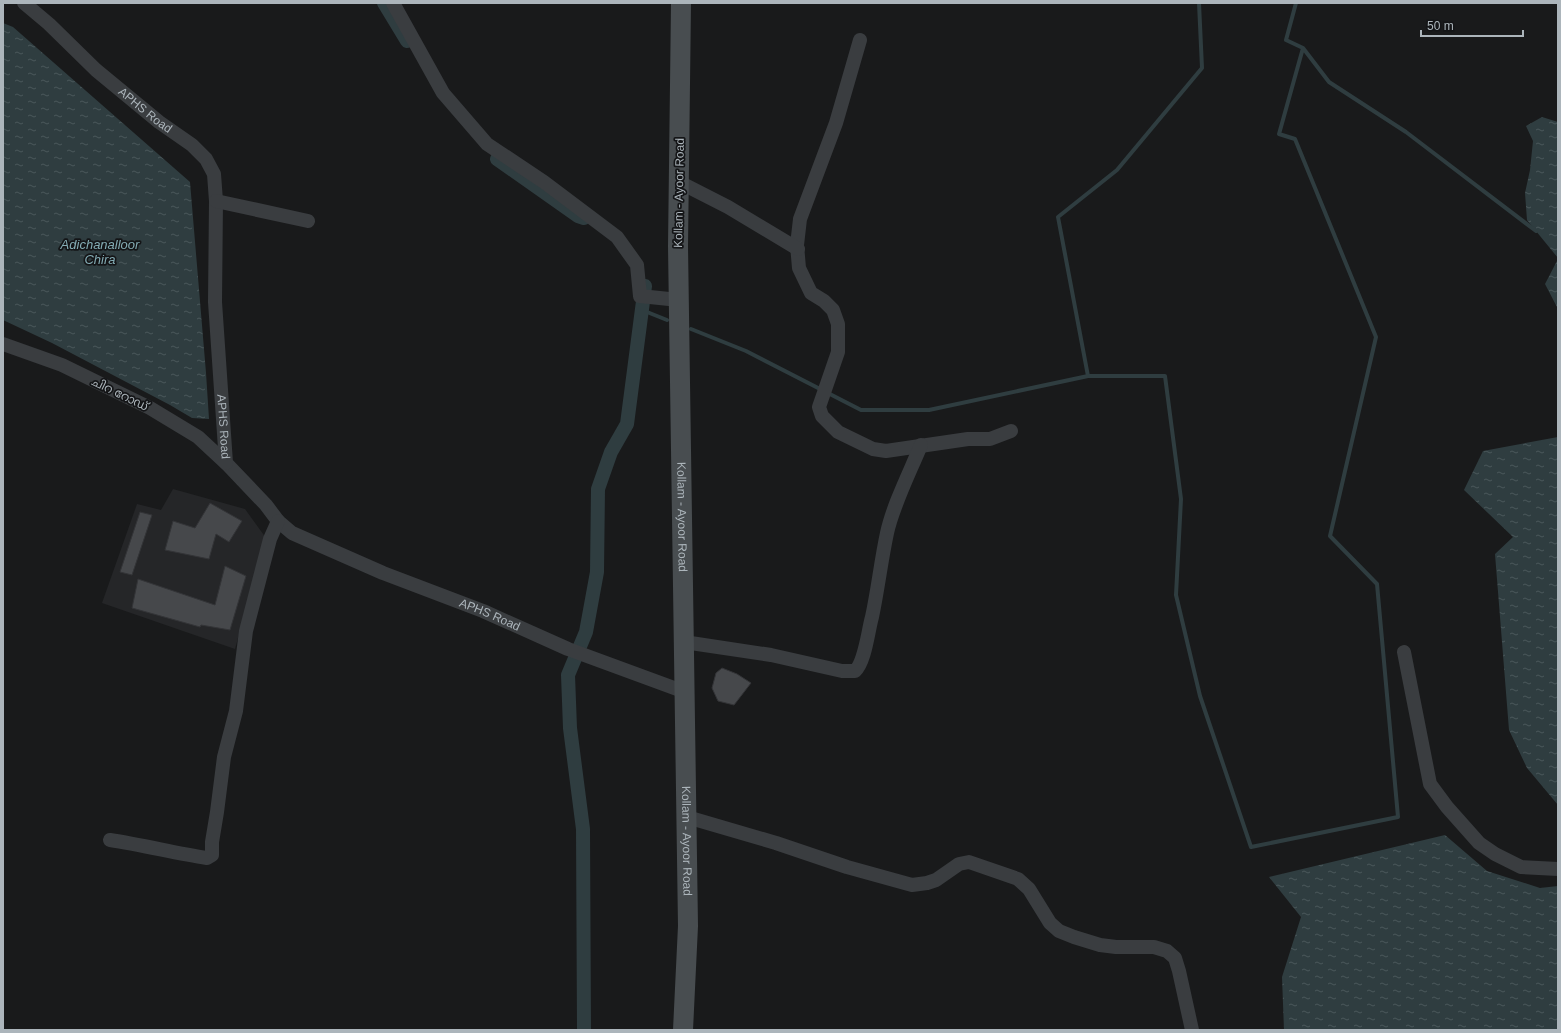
<svg xmlns="http://www.w3.org/2000/svg" width="1561" height="1033" viewBox="0 0 1561 1033" font-family="Helvetica,'Noto Sans Malayalam',sans-serif">
  <defs>
    <pattern id="water-ripples" width="26" height="14" patternUnits="userSpaceOnUse"><rect width="26" height="14" fill="#2f3d40"/><path d="M2 4q2-2 4 0t4 0M15 11q2-2 4 0t4 0" fill="none" stroke="#4a575a"/></pattern>
  </defs>
  <rect width="100%" height="100%" fill="#191a1b"/>
  <path fill="#252628" d="M 173,489 L 245,509 L 266,538 L 235,649 L 102,603 L 137,504 L 161,510 Z"/>
  <path fill="url(#water-ripples)" d="M 3,23 L 13,27 L 190,182 L 206,373 L 209,419 L 192,418 L 170,405 L 52,343 L 3,320 Z
    M 1542,117 L 1558,122 L 1558,258 L 1527,220 L 1525,193 L 1530,170 L 1533,141 L 1526,126 Z
    M 1558,259 L 1558,309 L 1545,284 Z
    M 1558,437 L 1558,805 L 1527,768 L 1509,730 L 1495,554 L 1513,537 L 1464,490 L 1483,451 Z
    M 1445,835 L 1487,871 L 1540,888 L 1558,886 L 1558,1030 L 1284,1030 L 1282,977 L 1301,917 L 1269,877 Z"/>
  <g fill="none" stroke-linecap="round" stroke-linejoin="round">
    <path stroke="#2f3d40" stroke-width="4" d="M 1303,48 L 1329,82 L 1406,132 L 1536,231
      M 642,310 L 667,320
      M 691,329 L 746,351 L 861,410 L 929,410 L 1088,376 L 1165,376 L 1181,499 L 1176,595 L 1200,696 L 1251,847 L 1398,817 L 1377,584 L 1330,536 L 1376,337 L 1295,139 L 1279,134 L 1303,48 L 1286,40 L 1296,3
      M 1088,376 L 1058,217 L 1117,170 L 1202,68 L 1199,3"/>
    <path stroke="#2f3d40" stroke-width="14" d="M 384,3 L 407,41
      M 497,159 L 578,216 L 584,218
      M 584,1030 L 583,829 L 570,728 L 568,675 L 586,632 L 597,572 L 598,489 L 611,452 L 627,424 L 645,286"/>
  </g>
  <path fill="#46484b" stroke="#333437" d="M 210,503 L 242,521 L 229,542 L 216,534 L 209,559 L 165,550 L 173,521 L 195,528 Z
    M 140,512 L 152,515 L 132,575 L 120,572 Z
    M 225,566 L 246,576 L 230,630 L 201,625 L 200,627 L 132,608 L 138,579 L 215,605 Z
    M 722,668 L 737,674 L 751,683 L 734,705 L 718,701 L 712,688 L 716,673 Z"/>
  <g fill="none" stroke-linecap="round" stroke-linejoin="round">
    <g stroke="#3a3d40" stroke-width="14">
      <path id="s1" d="M 24,3 L 49,24 L 96,70 L 159,122 L 192,145 L 206,159 L 214,174 L 216,201 L 215,302 L 226,463 L 266,505 L 278,521 L 292,533 L 383,573 L 483,611 L 568,649 L 685,692"/>
      <path d="M 393,3 L 443,93 L 487,144 L 544,182 L 617,237 L 637,265 L 640,296 L 679,300"/>
      <path d="M 860,40 L 836,123 L 800,219 L 797,245 L 799,268 L 811,293 L 824,301 L 833,310 L 838,324 L 838,352 L 819,407 L 822,416 L 838,432 L 873,449 L 886,451 L 968,439 L 990,439 L 1011,431"/>
      <path d="M 679,182 L 728,207 L 798,249"/>
      <path d="M 216,201 L 308,221"/>
      <path d="M 3,344 L 62,365 L 150,408 L 198,437 L 226,463"/>
      <path d="M 684,642 L 771,655 L 842,671 L 855,671 C 865,662 868,631 872,617 C 878,589 881,561 887,533 C 893,505 910,472 921,445"/>
      <path d="M 1404,652 L 1430,784 L 1447,807 L 1479,843 L 1495,854 L 1521,867 L 1558,869"/>
      <path d="M 687,817 L 776,843 L 847,867 L 912,885 L 927,883 L 936,880 L 959,864 L 969,862 L 1018,879 L 1029,889 L 1050,923 L 1059,931 L 1074,937 L 1100,945 L 1116,947 L 1154,947 L 1167,951 L 1175,958 L 1179,971 L 1192,1030"/>
      <path d="M 110,840 C 143,845 175,853 207,858 L 212,855 L 212,842 L 217,812 L 224,757 L 236,711 L 246,631 L 270,539 L 278,521"/>
    </g>
    <path stroke="#484d50" stroke-width="20" id="s2" d="M 681,3 L 678,246 L 688,926 L 683,1030"/>
  </g>
  <g text-anchor="middle" dominant-baseline="central" stroke-width="3.5" stroke-linejoin="round" paint-order="stroke">
    <g font-size="12" fill="#acb5bb" stroke="#141517">
      <text stroke="none"><textPath href="#s1" startOffset="162">APHS Road</textPath></text>
      <text transform="translate(679 193) rotate(-89)">Kollam - Ayoor Road</text>
      <text transform="translate(120 394) rotate(26)">ചിറ റോഡ്</text>
      <text stroke="none"><textPath href="#s1" startOffset="510">APHS Road</textPath></text>
      <text stroke="none"><textPath href="#s2" startOffset="514">Kollam - Ayoor Road</textPath></text>
      <text stroke="none"><textPath href="#s1" startOffset="857">APHS Road</textPath></text>
      <text stroke="none"><textPath href="#s2" startOffset="838">Kollam - Ayoor Road</textPath></text>
    </g>
    <g font-size="13" font-style="italic" fill="#84acb4" stroke="#141517">
      <text x="100" y="244">Adichanalloor<tspan x="100" dy="15">Chira</tspan></text>
    </g>
  </g>
  <rect width="1561" height="1033" fill="none" stroke="#acb5bb" stroke-width="8"/>
  <path d="M1421 30v6h102v-6" fill="none" stroke="#acb5bb" stroke-width="2"/>
  <text x="1427" y="30" font-size="12" fill="#acb5bb" stroke="#141517" stroke-width="3" paint-order="stroke">50 m</text>
</svg>
